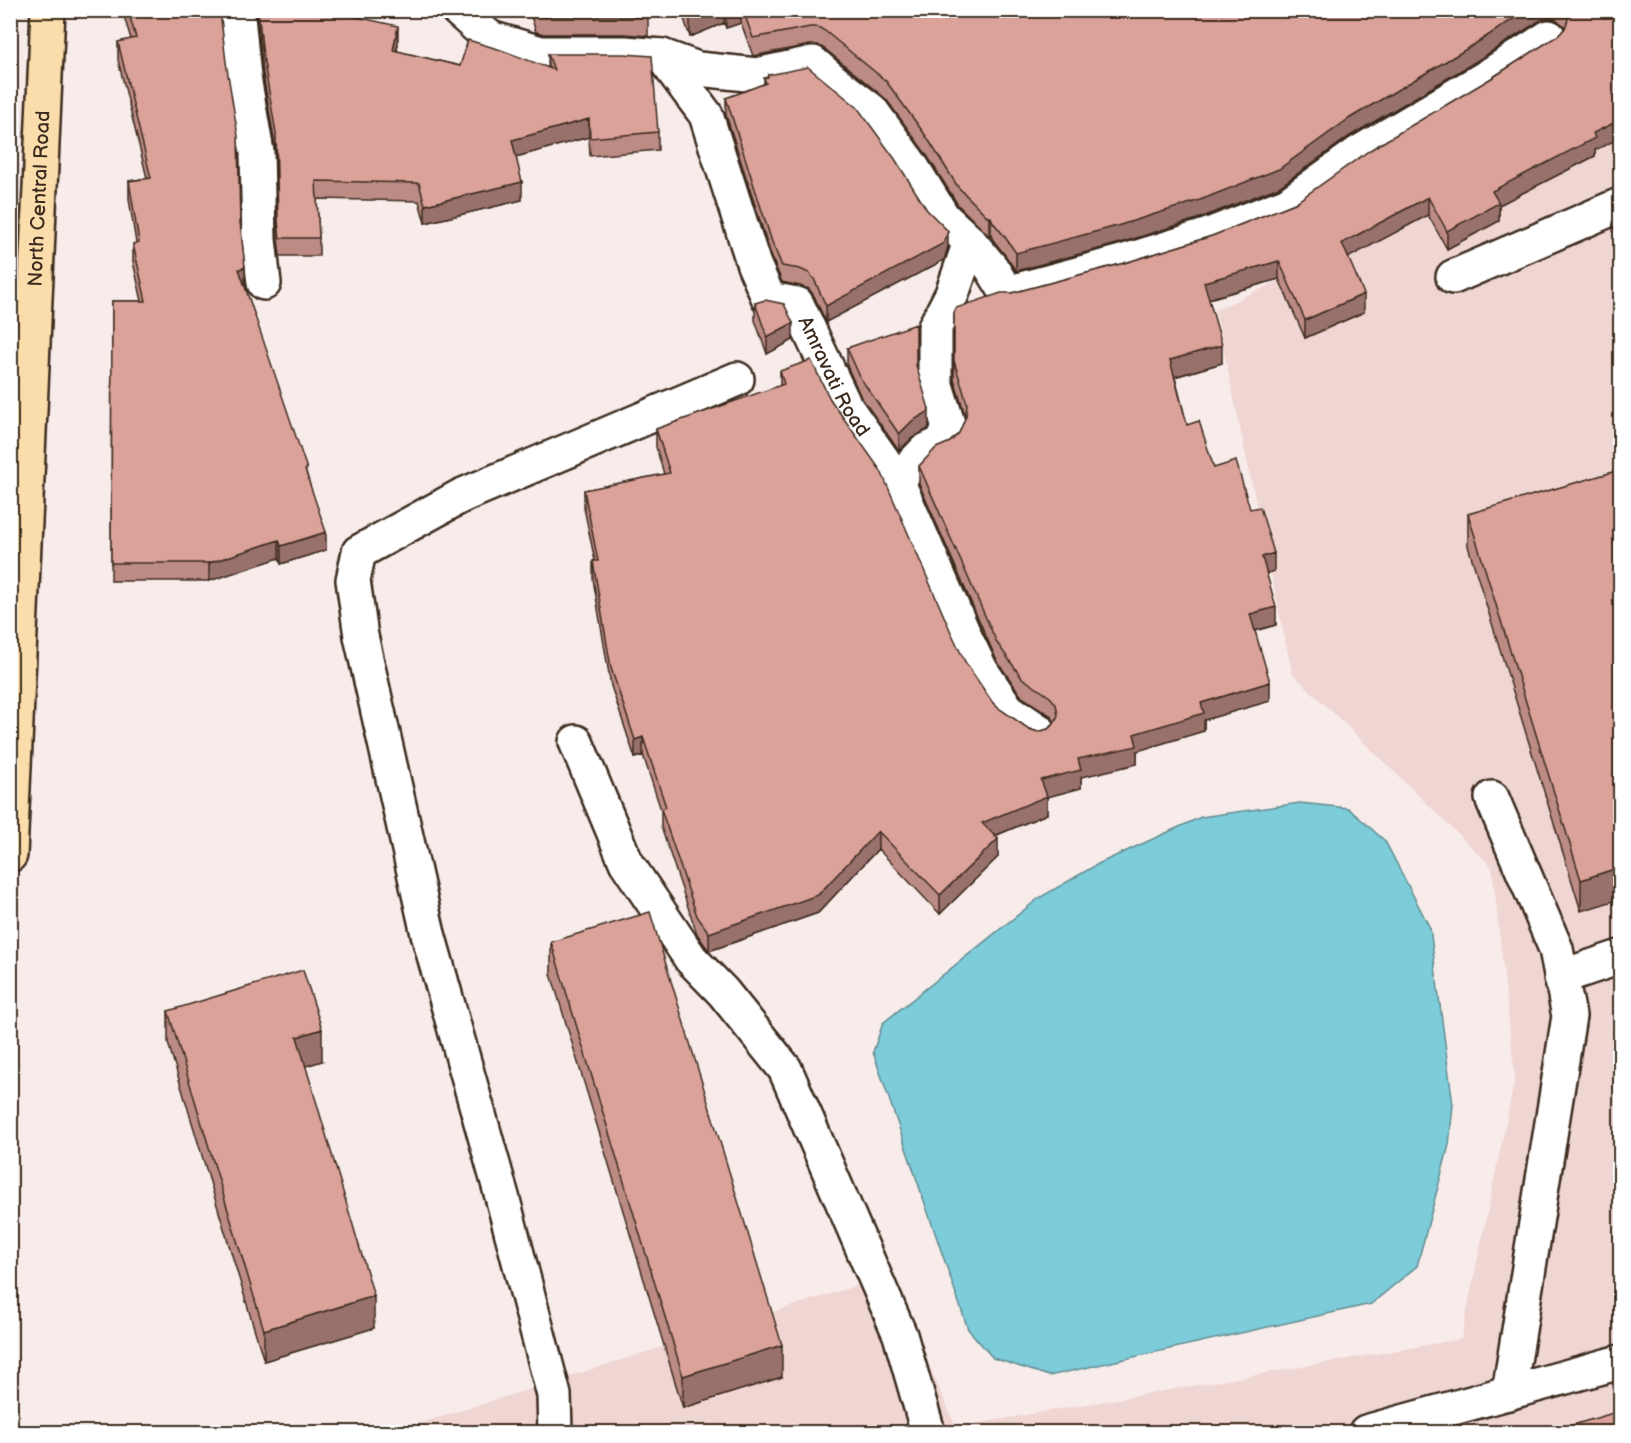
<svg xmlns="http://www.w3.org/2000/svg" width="1631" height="1443" viewBox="0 0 1631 1443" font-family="'Balsamiq Sans',sans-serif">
  <rect width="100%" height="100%" fill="#f8eceb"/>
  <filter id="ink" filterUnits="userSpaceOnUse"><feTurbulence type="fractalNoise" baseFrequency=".0167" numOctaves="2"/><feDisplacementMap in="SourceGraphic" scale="12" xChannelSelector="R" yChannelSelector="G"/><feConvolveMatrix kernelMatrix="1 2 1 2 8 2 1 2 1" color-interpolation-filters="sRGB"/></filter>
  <g filter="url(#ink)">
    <path fill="#efd6d3" d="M 1620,125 L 1620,1432 L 393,1432 L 890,1275 L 956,1427 L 1461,1339 L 1515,1078 L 1492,867 L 1292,673 L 1215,310 Z"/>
    <path fill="#7dccda" stroke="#638b8f" stroke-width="1.5" d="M 1300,803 L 1348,808 L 1385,841 L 1430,928 L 1453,1105 L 1449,1145 L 1417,1266 L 1371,1304 L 1049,1376 L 993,1358 L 968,1329 L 873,1052 L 883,1023 L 1039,898 L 1098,864 L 1201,817 Z"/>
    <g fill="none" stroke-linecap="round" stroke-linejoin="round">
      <g stroke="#3b2a1e" stroke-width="38">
        <g id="minor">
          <path d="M 235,10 L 238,17 L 244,77 L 257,152 L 259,240 L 264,283"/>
          <path d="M 458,10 L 490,38 L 541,53 L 625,53 L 662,56 L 698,69 L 757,75 L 813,63 L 835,82 L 871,110 L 911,165 L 943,217 L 970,242 L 991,267 L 1007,293 L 1122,262 L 1206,236 L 1288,204 L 1360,152 L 1485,78 L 1549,37"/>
          <path id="s1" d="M 662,56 L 706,115 L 754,265 L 769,299 L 797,304 L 845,406 L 897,480 L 967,641 L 981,670 L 1008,710 L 1039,731"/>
          <path d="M 1453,277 L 1620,205"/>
          <path d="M 897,480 L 925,451 L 942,443 L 949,427 L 935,382 L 935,327 L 952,294 L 970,242"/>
          <path d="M 576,742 L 626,862 L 691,959 L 723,992 L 785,1069 L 900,1335 L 928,1432"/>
          <path d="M 1492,798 L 1556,949 L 1569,1016 L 1509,1393"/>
          <path d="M 1561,977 L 1620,957"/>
          <path d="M 555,1432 L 554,1395 L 503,1200 L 428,934 L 361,636 L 353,580 L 359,552 L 461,496 L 737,379"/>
          <path d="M 1366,1432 L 1620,1362"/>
        </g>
      </g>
      <g stroke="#3b2a1e" stroke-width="38">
        <g id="major">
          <path id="s2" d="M 10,855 L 48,10"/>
        </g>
      </g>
      <use href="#minor" stroke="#fff" stroke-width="33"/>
      <use href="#major" stroke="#faddab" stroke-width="33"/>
    </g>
    <path fill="#bc8b84" stroke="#3b2a1e" stroke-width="1.5" d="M 122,10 L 220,10 L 240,222 L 245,285 L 244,285 L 307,475 L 326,550 L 281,564 L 279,558 L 209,581 L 111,581 L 112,301 L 142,301 L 133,262 L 133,244 L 136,243 L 129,199 L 129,181 L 147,178 L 118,60 L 118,42 L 131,39 Z
      M 255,10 L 362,10 L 356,17 L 398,44 L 397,51 L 460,66 L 548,68 L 548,54 L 658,132 L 658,150 L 590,156 L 589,137 L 516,157 L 522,200 L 425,223 L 419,201 L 317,199 L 319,238 L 319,256 L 280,256 L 278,239 L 276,151 L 263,74 L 257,15 Z
      M 529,10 L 648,10 L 648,36 L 625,34 L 544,34 L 536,32 Z
      M 681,10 L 1620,10 L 1595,150 L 1595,156 L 1499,205 L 1499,221 L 1447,249 L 1428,215 L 1348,257 L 1364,312 L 1305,338 L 1279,279 L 1209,299 L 1222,363 L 1175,377 L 1187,425 L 1214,468 L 1250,509 L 1274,571 L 1266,573 L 1276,625 L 1255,631 L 1270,701 L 1204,720 L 1204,731 L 1137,751 L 1137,764 L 1081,777 L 1081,788 L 1047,797 L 1047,814 L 995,836 L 998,857 L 940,914 L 878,849 L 818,913 L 709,951 L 697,934 L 661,827 L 661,810 L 643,755 L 635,758 L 611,686 L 593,579 L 593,561 L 595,561 L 584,508 L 584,490 L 664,474 L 656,447 L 656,429 L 780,386 L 780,371 L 830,399 L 965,662 L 992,702 L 997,707 L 1029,729 L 1038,732 L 1048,729 L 1054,724 L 1055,722 L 1050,715 L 1022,697 L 997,661 L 919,484 L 919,466 L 950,442 L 959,433 L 966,418 L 954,379 L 954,313 L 1012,293 L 1128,262 L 1212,236 L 1295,203 L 1559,35 L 1565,28 L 1564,26 L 1557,20 L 1549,18 L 1539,21 L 1475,62 L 1350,136 L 1279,187 L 1200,218 L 1117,244 L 1016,271 L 1005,255 L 993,240 L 991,235 L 989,236 L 958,205 L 926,154 L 886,99 L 825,49 L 818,45 L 810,45 L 753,56 L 741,23 L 726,28 L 724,23 L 690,37 Z
      M 768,75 L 948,247 L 944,260 L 826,322 L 814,296 L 809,289 L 800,286 L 782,282 L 772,258 L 726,115 L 726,98 L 764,84 L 764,78 L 768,77 Z
      M 755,303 L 793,340 L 767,354 L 755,320 Z
      M 847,348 L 916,365 L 929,426 L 928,429 L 912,438 L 899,451 L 861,397 L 847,366 Z
      M 1620,470 L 1581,911 L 1468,546 L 1468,514 Z
      M 551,942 L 782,1377 L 683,1408 L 551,974 Z
      M 168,1011 L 322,1061 L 305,1066 L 374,1328 L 264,1361 L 168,1043 Z"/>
    <path fill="#99716c" stroke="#3b2a1e" stroke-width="1.5" d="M 346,10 L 362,10 L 343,32 L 343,14 Z
      M 710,10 L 724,10 L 724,23 L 690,37 L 690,18 Z
      M 726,10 L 741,10 L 741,23 L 726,28 Z
      M 1527,10 L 1549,10 L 1549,18 L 1539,21 L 1475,62 L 1350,136 L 1279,187 L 1200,218 L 1117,244 L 1016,271 L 1016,253 L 1350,118 Z
      M 398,26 L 398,44 L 393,68 L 393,50 Z
      M 589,119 L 589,137 L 512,158 L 512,140 Z
      M 1620,120 L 1620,138 L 1595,150 L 1595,156 L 1499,205 L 1499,221 L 1447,249 L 1447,231 L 1492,191 L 1593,133 Z
      M 522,182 L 522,200 L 425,223 L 425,205 Z
      M 1428,197 L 1428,215 L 1342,261 L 1342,243 Z
      M 991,217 L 991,235 L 989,236 L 989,218 Z
      M 948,231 L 948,247 L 944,260 L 826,322 L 826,306 Z
      M 1279,261 L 1279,279 L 1204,300 L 1204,282 Z
      M 245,267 L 245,285 L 239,287 L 239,269 Z
      M 1364,294 L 1364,312 L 1305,338 L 1305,320 Z
      M 793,323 L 793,340 L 767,354 L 767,337 Z
      M 1222,345 L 1222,363 L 1170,378 L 1170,360 Z
      M 929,409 L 929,426 L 928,429 L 912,438 L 899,451 L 899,434 L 912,421 Z
      M 326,532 L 326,550 L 281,564 L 281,546 Z
      M 279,540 L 279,558 L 209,581 L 209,563 Z
      M 1274,553 L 1274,571 L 1262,575 L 1262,557 Z
      M 1276,607 L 1276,625 L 1250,632 L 1250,614 Z
      M 1270,682 L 1270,701 L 1204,720 L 1204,731 L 1137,751 L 1137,764 L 1081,777 L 1081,788 L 1047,797 L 1047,814 L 982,841 L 982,823 L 1041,780 L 1078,759 L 1201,703 Z
      M 643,737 L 643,755 L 635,758 L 635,740 Z
      M 878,831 L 878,849 L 818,913 L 709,951 L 709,933 Z
      M 998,839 L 998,857 L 940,914 L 940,895 Z
      M 1620,867 L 1620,899 L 1581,911 L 1581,880 Z
      M 322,1029 L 322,1061 L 297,1069 L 297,1037 Z
      M 374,1296 L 374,1328 L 264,1361 L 264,1330 Z
      M 782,1345 L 782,1377 L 683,1408 L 683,1376 Z"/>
    <path fill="#dba29a" stroke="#3b2a1e" stroke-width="1.5" d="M 128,10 L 220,10 L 226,62 L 238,136 L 240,222 L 245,267 L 239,269 L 307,469 L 305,470 L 326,532 L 281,546 L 279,540 L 209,563 L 111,563 L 112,301 L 146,301 L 133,244 L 139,242 L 129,181 L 151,178 L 118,42 L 136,38 Z
      M 258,10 L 346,10 L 343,14 L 398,26 L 393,50 L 460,66 L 468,40 L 501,50 L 554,70 L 548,54 L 624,54 L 652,56 L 658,132 L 590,138 L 589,119 L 512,140 L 522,182 L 425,205 L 419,183 L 316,181 L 319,238 L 280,238 L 278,221 L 276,133 L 263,56 Z
      M 535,10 L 648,10 L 648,18 L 625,16 L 544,16 L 536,14 Z
      M 687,10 L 710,10 L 690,18 Z
      M 743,10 L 1527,10 L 1475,44 L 1350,118 L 1279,169 L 1200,200 L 1117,226 L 1016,253 L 1005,237 L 993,222 L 991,217 L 989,218 L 958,187 L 926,136 L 886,81 L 825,31 L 818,27 L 810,27 L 753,38 Z
      M 1565,10 L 1620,10 L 1620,120 L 1593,133 L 1595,138 L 1492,191 L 1499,203 L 1447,231 L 1428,197 L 1342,243 L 1364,294 L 1305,320 L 1279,261 L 1204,282 L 1222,345 L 1170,360 L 1187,425 L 1199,421 L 1214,468 L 1236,461 L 1250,509 L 1260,507 L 1274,553 L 1262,557 L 1276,607 L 1250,614 L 1270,682 L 1201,703 L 1204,713 L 1134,734 L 1137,746 L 1078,759 L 1081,770 L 1041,780 L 1047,796 L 982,823 L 998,839 L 940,895 L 878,831 L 818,895 L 709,933 L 697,916 L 661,809 L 666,807 L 643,737 L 635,740 L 611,668 L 593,561 L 598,561 L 584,490 L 670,473 L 656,429 L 784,384 L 780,371 L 811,360 L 830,399 L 881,471 L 950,630 L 965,662 L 992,702 L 997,707 L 1029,729 L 1038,732 L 1048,729 L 1054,724 L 1058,715 L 1056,704 L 1050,697 L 1022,678 L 997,643 L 919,466 L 936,448 L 950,442 L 959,433 L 966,416 L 967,403 L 954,361 L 954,313 L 956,308 L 1001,293 L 1012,293 L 1128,262 L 1212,236 L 1295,203 L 1370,150 L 1495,76 L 1559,35 L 1565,28 L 1568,19 Z
      M 808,67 L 857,107 L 895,159 L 927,210 L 948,231 L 944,243 L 826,306 L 814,279 L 809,273 L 800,269 L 782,266 L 772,242 L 726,98 L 766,83 L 764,78 L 768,77 L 768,75 Z
      M 765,300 L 784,304 L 793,323 L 767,337 L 755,303 Z
      M 916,324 L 916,365 L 929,409 L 928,412 L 912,421 L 899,434 L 861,379 L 847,348 Z
      M 1620,470 L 1620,867 L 1581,880 L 1468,514 Z
      M 650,912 L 782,1345 L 683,1376 L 551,942 Z
      M 303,970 L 322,1029 L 297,1037 L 374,1296 L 264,1330 L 168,1011 Z
      M 1620,1411 L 1620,1432 L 1549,1432 Z"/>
  </g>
  <g text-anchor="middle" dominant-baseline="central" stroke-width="4.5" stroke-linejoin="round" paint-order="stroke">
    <g font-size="20" fill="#3b2a1e" stroke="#fff">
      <text stroke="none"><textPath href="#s2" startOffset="657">North Central Road</textPath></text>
      <text stroke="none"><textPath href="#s1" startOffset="378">Amravati Road</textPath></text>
    </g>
  </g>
  <rect width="1631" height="1443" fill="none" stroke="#fff" stroke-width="36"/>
  <rect x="18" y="18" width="1595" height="1407" fill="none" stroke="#3b2a1e" stroke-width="2" filter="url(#ink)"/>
</svg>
